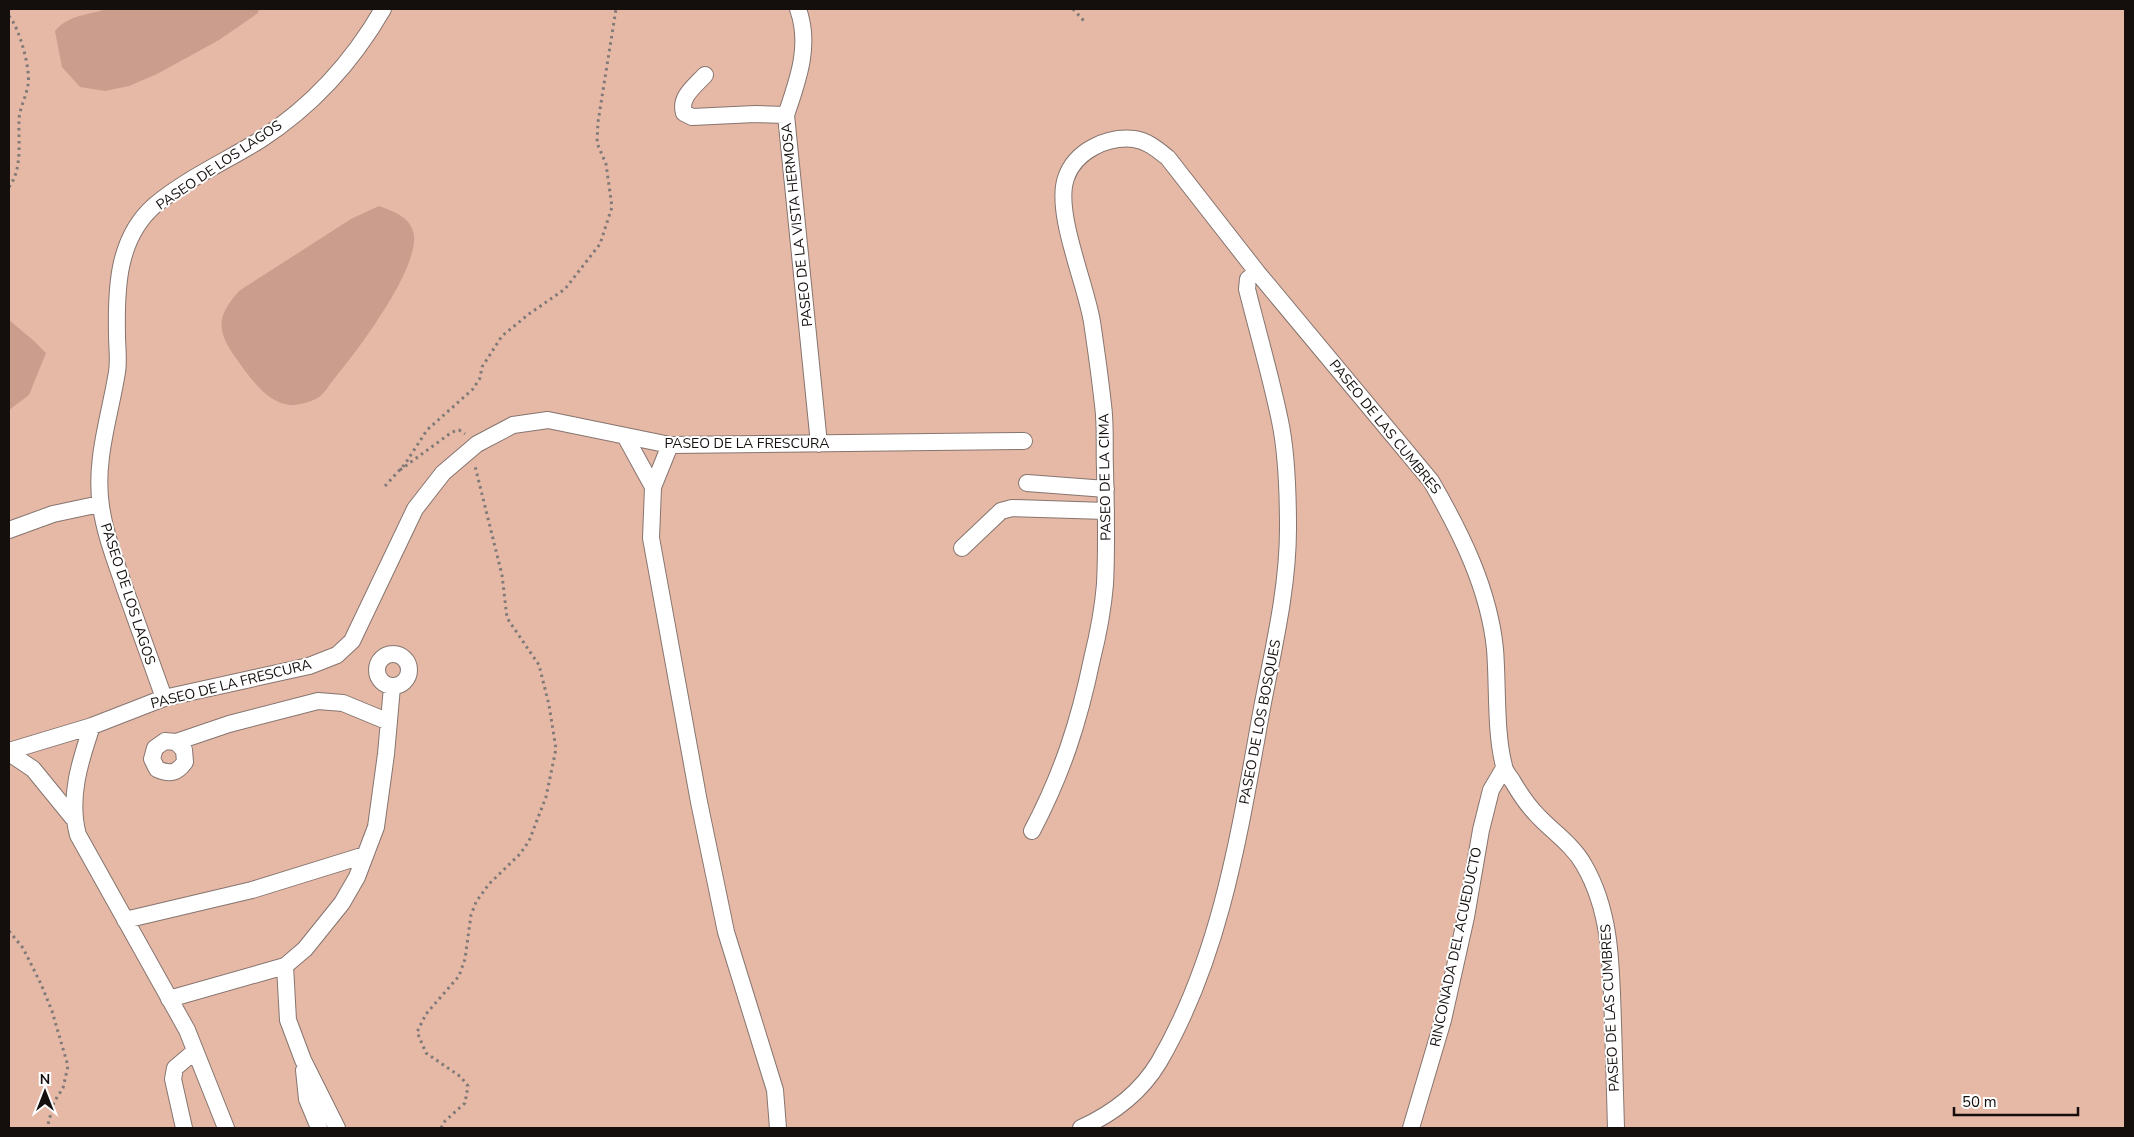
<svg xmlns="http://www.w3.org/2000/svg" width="2134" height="1137" viewBox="0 0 2134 1137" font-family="'Nunito Sans',sans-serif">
  <rect width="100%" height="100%" fill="#fefaf8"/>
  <path fill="#e6b8a6" d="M 9,9 L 2125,9 L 2125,1128 L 9,1128 Z"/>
  <path fill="#ca9d8c" d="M 107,9 L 259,9 L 258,13 L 219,40 L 157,74 L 129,86 L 105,91 L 80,87 L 62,67 L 55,31 C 68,15 88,15 107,9 Z
    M 379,206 C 394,212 412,217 414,236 C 417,272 357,351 334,379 C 329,385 325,393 319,397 C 314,401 297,406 290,405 C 265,403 247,373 233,354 C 215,327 219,314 239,291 L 351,219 Z
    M 9,320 L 34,341 L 46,353 L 29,395 L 9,410 Z"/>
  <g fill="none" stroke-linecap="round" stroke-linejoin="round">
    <g stroke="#86756f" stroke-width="18">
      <path id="minor" d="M 798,9 C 811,45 798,80 786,115 L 819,444
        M 705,75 C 695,86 679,97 684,113 L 692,117 L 755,114 L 786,115
        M 625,436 L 653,487
        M 670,445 L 653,487 L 651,538 L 699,802 L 726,932 L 775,1090 L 778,1128
        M 1027,483 L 1106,489
        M 9,530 L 53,514 L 100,504
        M 962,548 L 1001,511 L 1012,508 L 1106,511
        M377 670a16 16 0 1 1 32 0a16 16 0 1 1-32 0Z
        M 164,698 C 151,662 138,625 125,589 C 116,562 105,535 101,506 C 94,461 110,416 117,372 C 119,360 117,347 117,335 C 116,289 117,238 155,205 C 186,179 226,161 260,140 C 311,107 353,61 383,9
        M 92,726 C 80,761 68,798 78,835 L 187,1030 L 226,1128
        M 176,742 L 184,750 L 185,762 C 177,773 170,775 157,769 L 152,759 L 155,748 L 165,741 L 176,742 L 229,724 L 318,701 L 343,703 L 389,722
        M 9,751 L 92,726 L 164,698 L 309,666 L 337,655 L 352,641 L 415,509 L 443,473 L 477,444 L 513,425 L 548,420 L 670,445 L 1024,441
        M 9,753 L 33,769 L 73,818
        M 1032,831 C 1062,774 1079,722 1092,659 C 1098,635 1103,609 1105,584 C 1107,546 1106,507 1105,469 C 1104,448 1106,426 1103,405 C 1100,377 1096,349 1092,322 C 1086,284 1054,212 1066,178 C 1075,151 1107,136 1134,139 C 1148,141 1158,150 1168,158 L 1257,272 L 1431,481 C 1461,533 1489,589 1495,649 C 1498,685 1495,732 1504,766 C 1505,772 1510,777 1513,782 C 1520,794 1528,806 1538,816 C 1553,832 1573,845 1584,865 C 1612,913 1611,969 1613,1023 C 1614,1058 1615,1093 1616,1128
        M 125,920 L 252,890 L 365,855
        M 285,966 L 288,1020 L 303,1060 L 337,1128
        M 169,999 L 285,966 L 305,949 L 342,903 L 357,877 L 376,827 L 386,754 L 392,687
        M 304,1070 L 307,1099 L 319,1128
        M 184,1128 L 173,1079 L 175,1068 L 195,1051
        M 1081,1128 C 1112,1114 1141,1092 1159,1062 C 1222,954 1240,829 1262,708 C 1273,650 1288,589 1288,529 C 1288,495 1287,454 1280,421 C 1271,377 1258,333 1247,289 L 1248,279 L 1257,272
        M 1411,1128 L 1443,1020 L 1466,917 L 1481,830 L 1491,790 L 1504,768"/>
    </g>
    <path stroke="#7f7a78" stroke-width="3" stroke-dasharray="2.5 4" stroke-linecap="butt" d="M 1073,9 L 1084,21
      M 9,16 C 19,27 31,69 28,85 C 26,97 20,107 19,119 C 18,141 23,168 9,187
      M 400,470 L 452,432 L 459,430 L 465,434
      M 385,486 L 405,464 L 427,430 L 473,389 L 480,378 L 482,367 L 502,336 L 529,314 L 565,289 L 600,244 L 612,207 L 606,164 L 597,143 L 598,122 L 616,9
      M 9,931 L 23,948 L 41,984 L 52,1011 L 68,1066 L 63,1088 L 54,1102 L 47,1128
      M 441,1128 L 445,1121 L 465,1103 L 468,1086 L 461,1077 L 426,1053 L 417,1032 L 426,1014 L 459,976 L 465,959 L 471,915 L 476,902 L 489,884 L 520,854 L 529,841 L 546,797 L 556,749 L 549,705 L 539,665 L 507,618 L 502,575 L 475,466"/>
    <use href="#minor" stroke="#fff" stroke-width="16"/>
  </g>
  <g text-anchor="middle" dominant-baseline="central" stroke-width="4" stroke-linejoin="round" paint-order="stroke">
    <g font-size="14" fill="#140e0c" stroke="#fff">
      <text transform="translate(219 165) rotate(-34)">PASEO DE LOS LAGOS</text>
      <text transform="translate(797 225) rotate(-96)">PASEO DE LA VISTA HERMOSA</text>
      <text transform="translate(1385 427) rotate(51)">PASEO DE LAS CUMBRES</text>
      <text x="747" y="443">PASEO DE LA FRESCURA</text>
      <text transform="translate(1105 477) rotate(-91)">PASEO DE LA CIMA</text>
      <text transform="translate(128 594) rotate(72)">PASEO DE LOS LAGOS</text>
      <text transform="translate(231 684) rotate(-14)">PASEO DE LA FRESCURA</text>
      <text transform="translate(1260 722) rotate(-79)">PASEO DE LOS BOSQUES</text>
      <text transform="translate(1456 947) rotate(-78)">RINCONADA DEL ACUEDUCTO</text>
      <text transform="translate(1610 1008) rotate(-93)">PASEO DE LAS CUMBRES</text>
    </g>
  </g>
  <rect width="2134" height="1137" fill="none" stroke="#140e0c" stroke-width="20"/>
  <g transform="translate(45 1092)" stroke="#ffffff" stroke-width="4" paint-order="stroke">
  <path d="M0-4L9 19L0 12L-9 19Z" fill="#140e0c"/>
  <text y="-8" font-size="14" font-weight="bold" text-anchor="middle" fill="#140e0c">N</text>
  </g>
  <path d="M1954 1107v8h124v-8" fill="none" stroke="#140e0c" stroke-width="2.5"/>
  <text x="1962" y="1107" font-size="15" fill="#140e0c" stroke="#ffffff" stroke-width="4" paint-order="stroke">50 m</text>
</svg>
